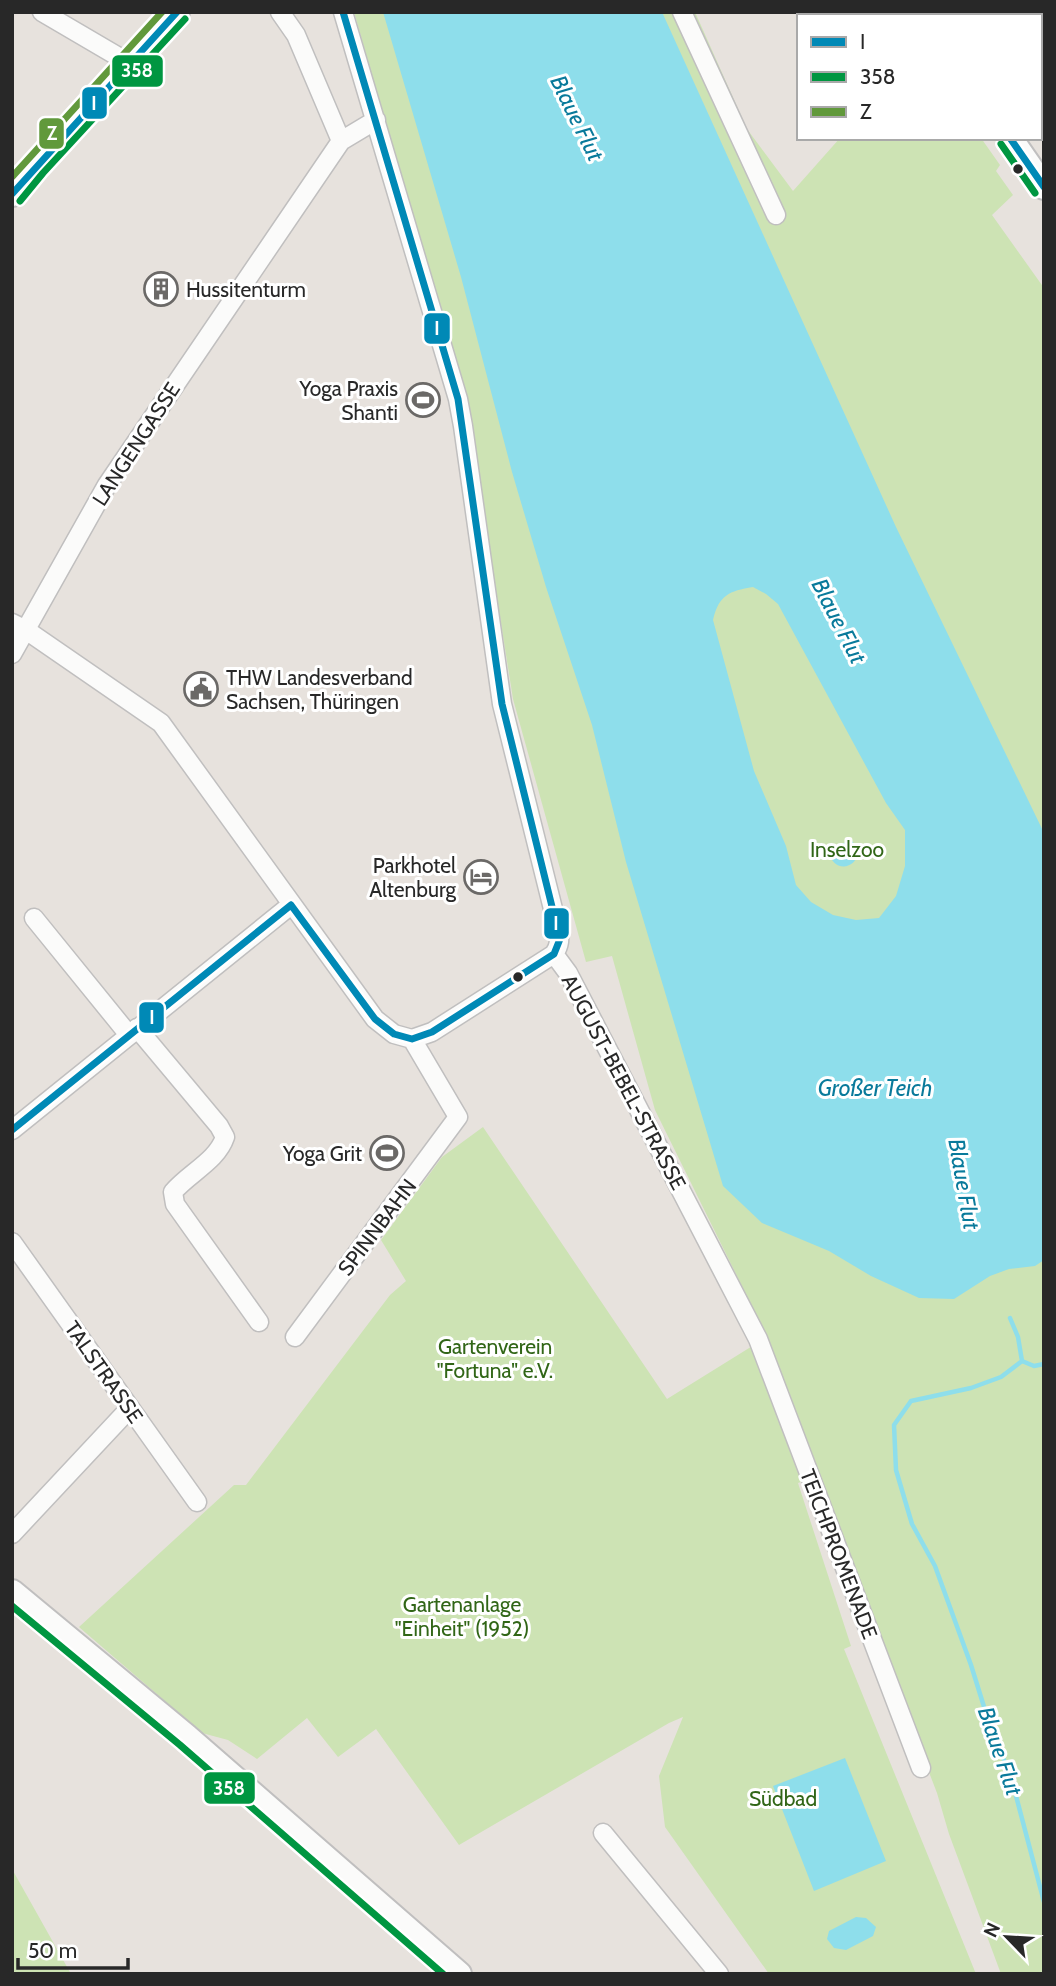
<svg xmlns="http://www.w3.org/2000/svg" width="1056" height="1986" viewBox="0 0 1056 1986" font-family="Cabin,sans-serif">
  <rect width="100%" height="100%" fill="#e7e2dd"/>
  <path fill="#cde3b4" d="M 354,12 L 695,12 L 747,129 L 793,191 L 840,138 L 981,138 L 1000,165 L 996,171 L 1013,195 L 992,215 L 1044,288 L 1044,1974 L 1001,1974 L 949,1834 L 937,1793 L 815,1477 L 798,1483 L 851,1646 L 844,1649 L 976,1974 L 769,1974 L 665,1827 L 659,1776 L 683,1717 L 669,1723 L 459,1845 L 376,1729 L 338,1757 L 307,1718 L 257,1759 L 228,1740 L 202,1733 L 79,1627 L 234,1485 L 246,1485 L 390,1295 L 406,1281 L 381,1240 L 442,1157 L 483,1127 L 667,1399 L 767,1337 L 655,1110 L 612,956 L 586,962 L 513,699 L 467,408 Z
    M 12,1869 L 71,1974 L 12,1974 Z"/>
  <path fill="#8edeeb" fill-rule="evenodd" d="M 383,12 L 662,12 L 896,527 L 1044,833 L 1044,1260 L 1035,1266 L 1009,1269 L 990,1276 L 954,1299 L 919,1298 L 871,1276 L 829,1251 L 762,1223 L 723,1186 L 626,862 L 592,725 L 546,587 L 512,472 L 461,277 ZM 753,587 L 766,594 L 778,604 L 886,803 L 905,830 L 905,866 L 896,896 L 879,918 L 856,920 L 833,915 L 811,902 L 796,885 L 786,846 L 754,771 L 713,620 C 719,595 729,591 753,587 Z
    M 851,840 L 858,848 C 860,872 828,873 830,849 Z
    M 845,1758 L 886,1861 L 814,1891 L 773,1786 Z
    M 856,1917 L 866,1918 L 876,1927 L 873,1936 L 846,1950 L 834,1948 L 827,1939 L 829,1931 Z"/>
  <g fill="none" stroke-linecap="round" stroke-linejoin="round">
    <path stroke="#8edeeb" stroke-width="4.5" d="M 1010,1318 L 1018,1337 L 1022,1361 L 1001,1377 L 971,1388 L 911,1401 L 894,1425 L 896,1470 L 912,1524 L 935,1566 L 971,1665 L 990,1726 L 1011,1777 L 1044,1902
      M 1022,1361 L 1034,1366 L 1044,1364"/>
    <g stroke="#c0bfbf" stroke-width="21">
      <path id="street" d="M 42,12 L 129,63
        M 280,12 L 296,35 L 341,141
        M 682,12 L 776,215
        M 12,623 L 26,630 L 161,723 L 375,1019 L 394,1034 L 412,1039 L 432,1032 L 554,954 C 560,945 560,939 558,929 L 502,704 L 463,426 L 458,399 L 343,12
        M 12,654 L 107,485 L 341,141 L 376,120
        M 34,918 L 129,1035
        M 554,954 L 568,973 L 758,1339 L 921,1768
        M 137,1028 L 219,1126 L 225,1137 C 217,1161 189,1173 173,1192 L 175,1204 L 259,1322
        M 12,1130 L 291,905
        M 12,1242 L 197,1502
        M 295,1337 L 458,1117 L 412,1039
        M 12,1534 L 130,1408
        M 603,1833 L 719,1974"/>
    </g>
    <g stroke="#c0bfbf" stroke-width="28">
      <path id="secondary" d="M 863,12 L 873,16
        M 908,16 L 910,12
        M 1010,138 L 1044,187
        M 12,194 L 35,166 L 177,12
        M 12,1592 L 187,1737 L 459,1974"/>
    </g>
    <use href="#street" stroke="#fbfbfa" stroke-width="18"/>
    <use href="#secondary" stroke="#fbfbfa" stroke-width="24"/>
    <g stroke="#fff" stroke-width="12">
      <path id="bus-1" d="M 1010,138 L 1044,187
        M 12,194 L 177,12
        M 291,905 L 375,1019 L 394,1034 L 412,1039 L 432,1032 L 554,954 L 560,939 L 502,704 L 458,399 L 343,12
        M 12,1130 L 291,905"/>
    </g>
    <g stroke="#fff" stroke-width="12">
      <path id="bus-2" d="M 1001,144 L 1035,193
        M 20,201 L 43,173 L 185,19
        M 12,1606 L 180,1745 L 443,1974"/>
    </g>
    <g stroke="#fff" stroke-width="12">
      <path id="bus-3" d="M 12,177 L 162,12"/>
    </g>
    <use href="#bus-1" stroke="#0089b6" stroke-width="7"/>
    <use href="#bus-2" stroke="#009641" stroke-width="7"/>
    <use href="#bus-3" stroke="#61993b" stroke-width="7"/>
  </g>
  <defs>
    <g id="building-ring" transform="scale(1.75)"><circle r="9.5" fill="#fff" stroke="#6b6967" stroke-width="1.5"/><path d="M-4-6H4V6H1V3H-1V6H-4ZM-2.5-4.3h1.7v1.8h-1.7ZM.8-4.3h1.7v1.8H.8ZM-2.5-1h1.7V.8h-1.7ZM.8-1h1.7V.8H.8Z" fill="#6b6967"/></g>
    <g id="stadium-ring" transform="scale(1.75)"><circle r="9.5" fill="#fff" stroke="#6b6967" stroke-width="1.5"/><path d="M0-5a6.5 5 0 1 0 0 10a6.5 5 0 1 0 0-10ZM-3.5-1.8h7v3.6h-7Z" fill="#6b6967"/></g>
    <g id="civic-ring" transform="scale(1.75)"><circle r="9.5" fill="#fff" stroke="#6b6967" stroke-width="1.5"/><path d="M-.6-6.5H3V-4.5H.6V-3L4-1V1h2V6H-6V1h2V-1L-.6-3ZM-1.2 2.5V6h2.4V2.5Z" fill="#6b6967"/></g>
    <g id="hotel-ring" transform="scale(1.75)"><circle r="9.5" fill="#fff" stroke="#6b6967" stroke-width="1.5"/><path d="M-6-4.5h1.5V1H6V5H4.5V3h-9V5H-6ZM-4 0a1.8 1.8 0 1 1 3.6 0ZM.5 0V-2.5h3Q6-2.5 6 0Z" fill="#6b6967"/></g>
  </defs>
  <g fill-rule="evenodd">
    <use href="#building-ring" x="161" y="289"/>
    <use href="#stadium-ring" x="423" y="400"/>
    <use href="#civic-ring" x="201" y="689"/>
    <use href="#hotel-ring" x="481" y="877"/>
    <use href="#stadium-ring" x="387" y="1153"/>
  </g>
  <g fill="#282828" stroke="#fff" stroke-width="2.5">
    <circle cx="1018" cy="169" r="6"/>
    <circle cx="518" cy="977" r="6"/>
  </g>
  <g text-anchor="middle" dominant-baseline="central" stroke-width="6" stroke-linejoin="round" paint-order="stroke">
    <g font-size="21" fill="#282828" stroke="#fff" text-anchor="end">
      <text x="186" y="289" text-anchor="start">Hussitenturm</text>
      <text x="398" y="388">Yoga Praxis<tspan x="398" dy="24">Shanti</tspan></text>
      <text x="226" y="677" text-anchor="start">THW Landesverband<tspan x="226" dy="24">Sachsen, Thüringen</tspan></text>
      <text x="456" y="865">Parkhotel<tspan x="456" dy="24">Altenburg</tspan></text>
      <text x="362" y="1153">Yoga Grit</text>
    </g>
    <g font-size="21" fill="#282828" stroke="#fff">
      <text transform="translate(136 444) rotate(-57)">LANGENGASSE</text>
      <text transform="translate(624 1082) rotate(62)">AUGUST-BEBEL-STRASSE</text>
      <text transform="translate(377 1227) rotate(-53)">SPINNBAHN</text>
      <text transform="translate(104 1372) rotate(55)">TALSTRASSE</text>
      <text transform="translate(839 1554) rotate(69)">TEICHPROMENADE</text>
    </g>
    <g font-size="21" fill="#316617" stroke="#fff">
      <text x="847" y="849">Inselzoo</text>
      <text x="495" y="1346">Gartenverein<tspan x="495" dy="24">"Fortuna" e.V.</tspan></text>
      <text x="462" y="1604">Gartenanlage<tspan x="462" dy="24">"Einheit" (1952)</tspan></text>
      <text x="783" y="1798">Südbad</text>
    </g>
    <g font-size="23" font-style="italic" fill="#097a9b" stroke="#fff">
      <text transform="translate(577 118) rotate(64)">Blaue Flut</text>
      <text transform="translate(839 621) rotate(63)">Blaue Flut</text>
      <text x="875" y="1088">Großer Teich</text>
      <text transform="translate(964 1184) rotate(80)">Blaue Flut</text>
      <text transform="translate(1000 1751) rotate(71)">Blaue Flut</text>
    </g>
  </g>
  <g stroke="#fff" stroke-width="2.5">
    <rect x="111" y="54" width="53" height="34" rx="7" fill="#009641"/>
    <rect x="81" y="86" width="27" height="34" rx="7" fill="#0089b6"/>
    <rect x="38" y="117" width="27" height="33" rx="7" fill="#61993b"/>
    <rect x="423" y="312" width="28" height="33" rx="7" fill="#0089b6"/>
    <rect x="543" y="907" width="27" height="33" rx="7" fill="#0089b6"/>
    <rect x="138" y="1001" width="27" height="33" rx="7" fill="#0089b6"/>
    <rect x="203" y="1771" width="53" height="34" rx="7" fill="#009641"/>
  </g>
  <g font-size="19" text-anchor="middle" font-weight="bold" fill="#fff">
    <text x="137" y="77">358</text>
    <text x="94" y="110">I</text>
    <text x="52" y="140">Z</text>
    <text x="437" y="335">I</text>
    <text x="556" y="930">I</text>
    <text x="152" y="1024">I</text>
    <text x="229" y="1795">358</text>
  </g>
  <rect width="1056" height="1986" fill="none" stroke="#282828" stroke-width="28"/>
  <rect x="797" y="14" width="245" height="126" fill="#ffffff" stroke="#a9a9a9" stroke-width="2"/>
  <rect x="811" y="37" width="35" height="10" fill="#0089b6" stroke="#a9a9a9" stroke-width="2"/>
  <text x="860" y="49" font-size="21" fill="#282828">I</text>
  <rect x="811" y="72" width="35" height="10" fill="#009641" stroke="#a9a9a9" stroke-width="2"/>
  <text x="860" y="84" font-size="21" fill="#282828">358</text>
  <rect x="811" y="107" width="35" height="10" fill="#61993b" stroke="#a9a9a9" stroke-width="2"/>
  <text x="860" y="119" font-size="21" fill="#282828">Z</text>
  <g transform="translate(1007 1937) rotate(295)" stroke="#ffffff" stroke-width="5" paint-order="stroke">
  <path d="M0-5L12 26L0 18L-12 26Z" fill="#282828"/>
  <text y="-10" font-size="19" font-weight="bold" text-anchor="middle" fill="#282828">N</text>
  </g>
  <path d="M18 1958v10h110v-10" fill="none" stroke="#282828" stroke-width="3.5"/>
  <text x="28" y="1958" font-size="21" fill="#282828" stroke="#ffffff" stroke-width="5" paint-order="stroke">50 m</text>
</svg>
